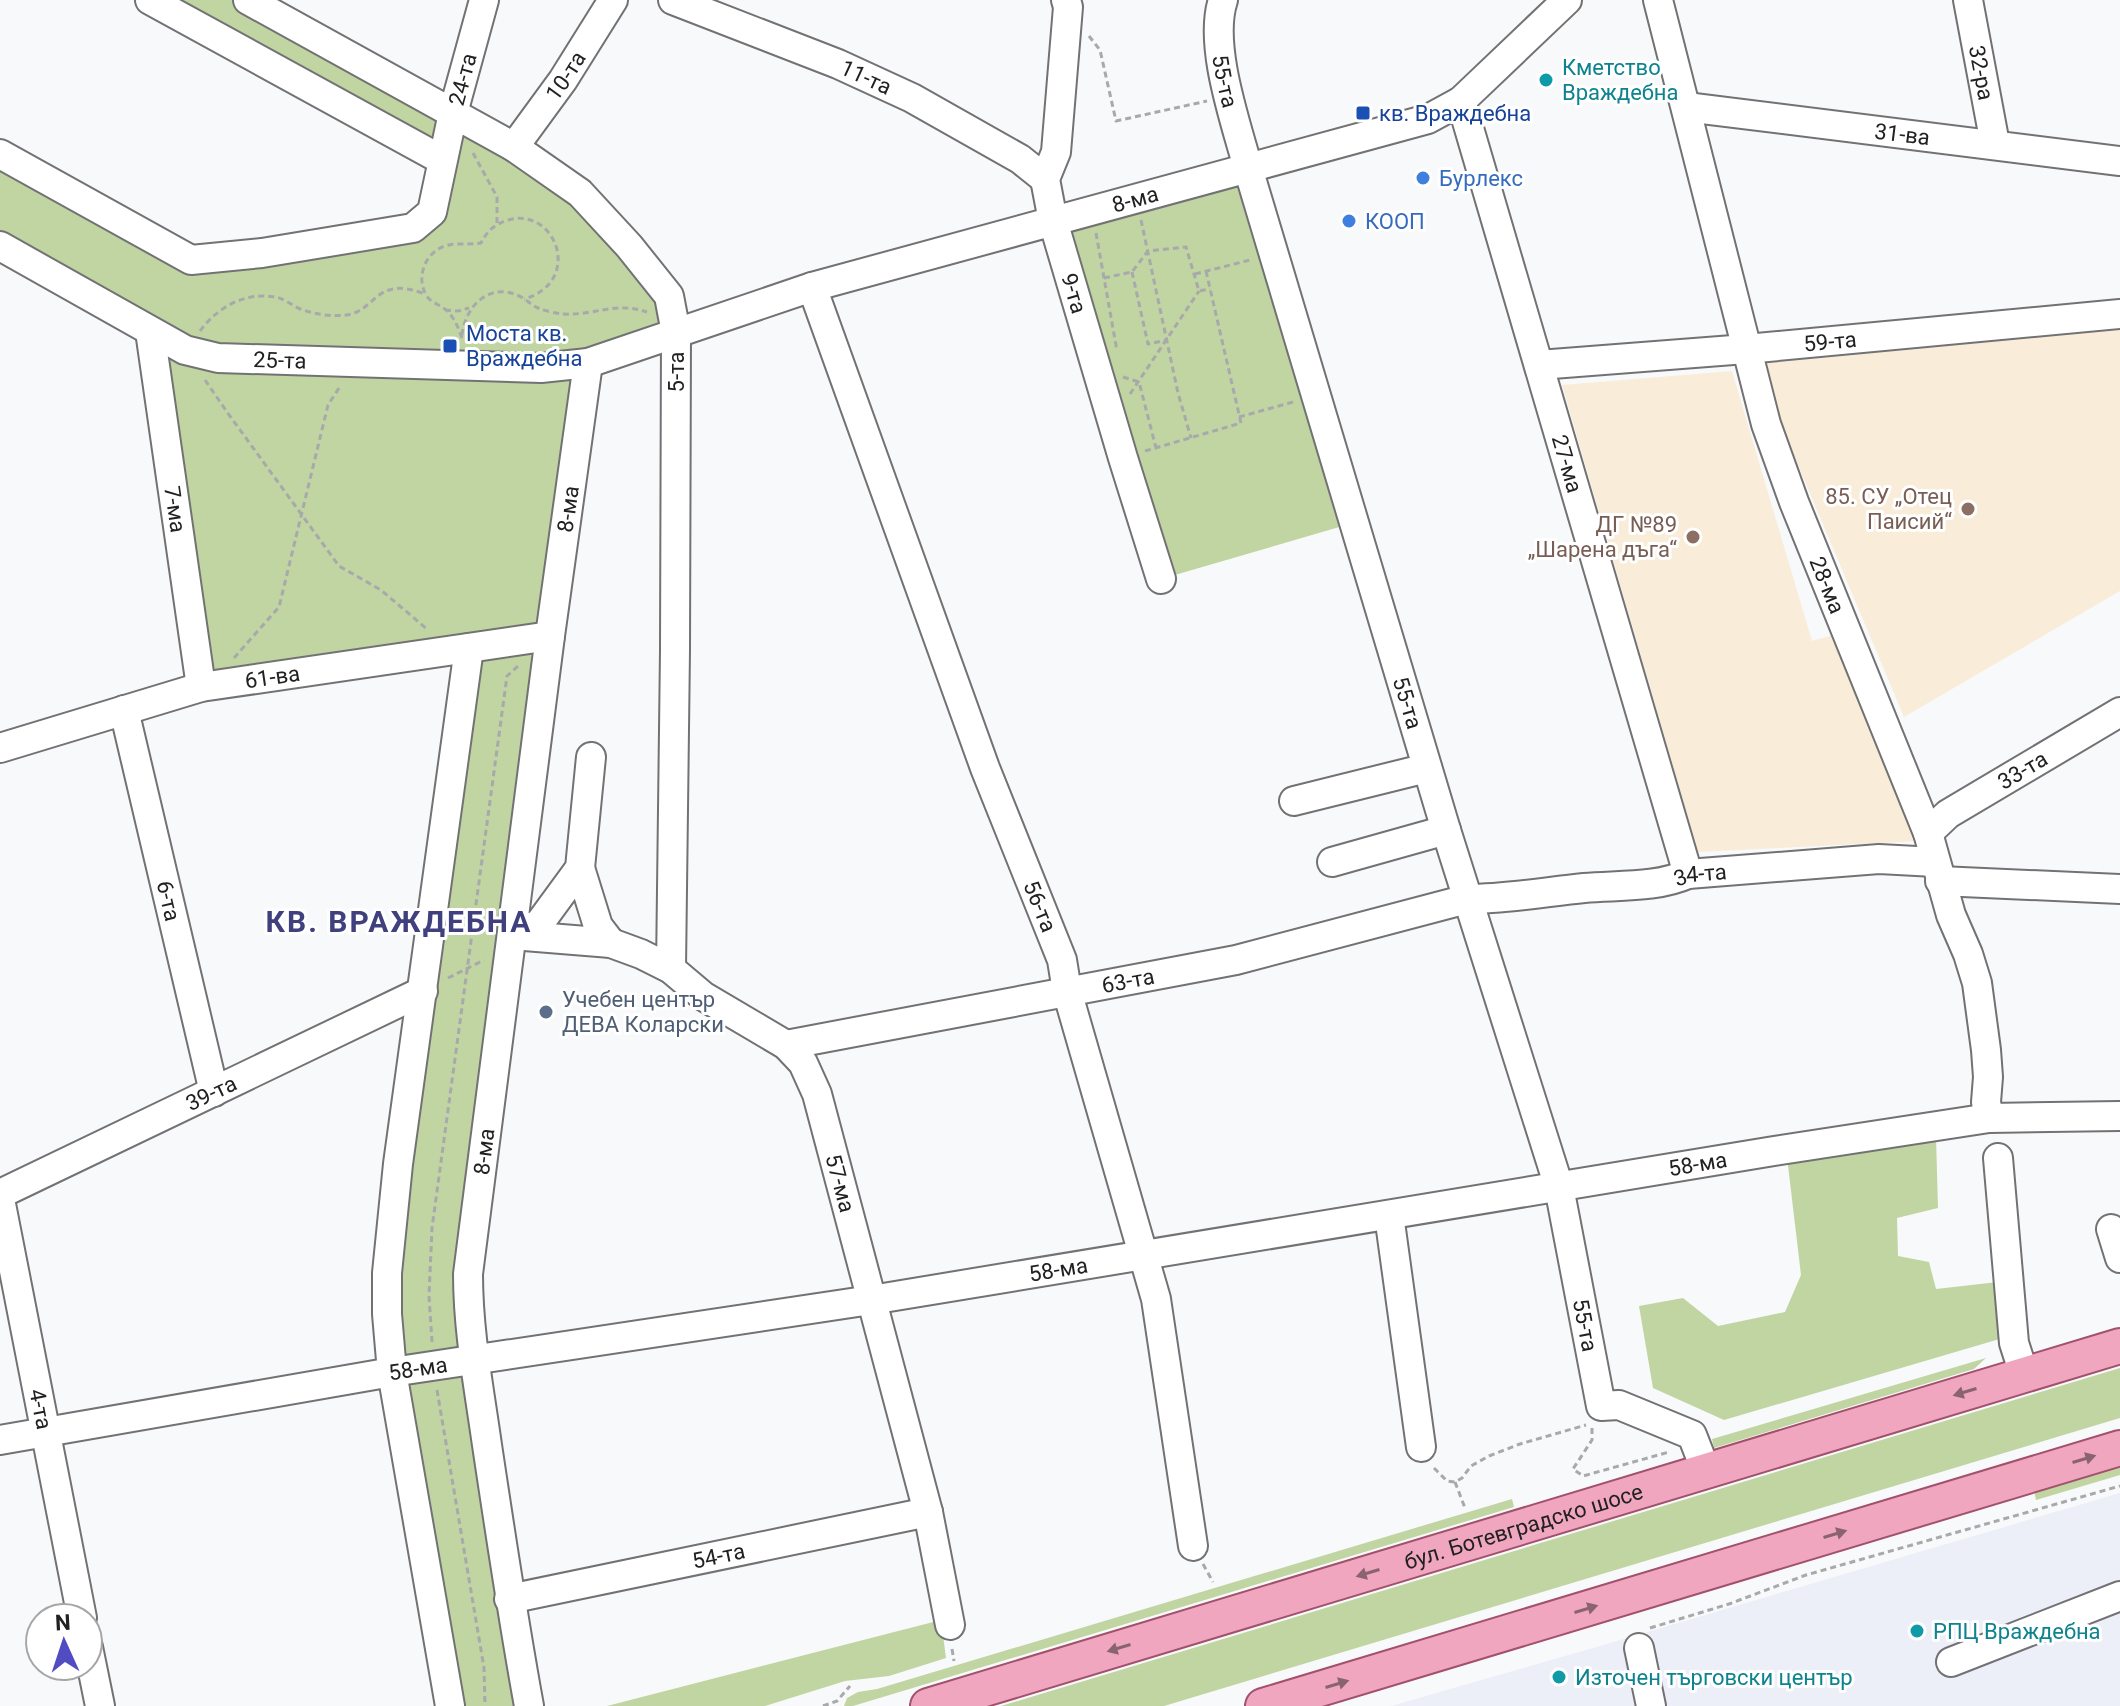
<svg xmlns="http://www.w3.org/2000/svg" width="2120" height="1706" viewBox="0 0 2120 1706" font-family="Roboto,sans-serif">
  <rect width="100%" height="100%" fill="#f8f9fa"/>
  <path fill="#eceff8" d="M 2120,1493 L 2120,1706 L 1391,1706 L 1586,1650 Z"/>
  <path fill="#f9edd9" d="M 2120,329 L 2120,591 L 1904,717 L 1782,427 L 1766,360 Z
    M 1732,371 L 1812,641 L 1833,635 L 1919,841 L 1698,852 L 1562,385 Z"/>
  <path fill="#c0d5a2" d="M 150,0 L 248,0 L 453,113 L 629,246 L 676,333 L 588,363 L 468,1274 L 529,1706 L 450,1706 L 387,1314 L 469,649 L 201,687 L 150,331 L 0,246 L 0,154 L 191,260 L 413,228 L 441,160 Z
    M 1248,168 L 1353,523 L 1161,579 L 1053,221 Z
    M 1936,1137 L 1938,1208 L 1897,1218 L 1898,1256 L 1929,1262 L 1936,1289 L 1998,1282 L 2003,1338 L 1724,1420 L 1653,1388 L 1639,1306 L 1683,1298 L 1718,1326 L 1785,1312 L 1801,1275 L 1787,1157 Z
    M 1986,1358 L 1974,1369 L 1714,1448 L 1712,1439 Z
    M 2120,1368 L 2120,1418 L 1164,1706 L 1001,1706 Z
    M 2120,1465 L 2120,1475 L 2036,1500 L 2034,1491 Z
    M 1512,1499 L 1514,1507 L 853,1706 L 844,1706 L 847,1698 L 858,1692 L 877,1689 Z
    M 941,1620 L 946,1658 L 889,1676 L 845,1681 L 765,1706 L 607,1706 Z"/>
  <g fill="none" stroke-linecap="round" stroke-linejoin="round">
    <g stroke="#727274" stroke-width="32">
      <g id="minor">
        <path d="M 150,0 L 442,160"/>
        <path d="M 248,0 L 514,147 L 580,193 L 629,246 L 669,296 L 676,333 L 675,650 L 671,969"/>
        <path id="s1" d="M 673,0 L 838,64 L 912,98 L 1020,159 L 1045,179"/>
        <path id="s2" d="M 1066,0 L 1068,7 L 1056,152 L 1045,179 L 1053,221 L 1123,458 L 1161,579"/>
        <path id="s3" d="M 1223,0 C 1208,45 1236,123 1248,168 L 1446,830 L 1559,1187 L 1601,1406 L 1619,1405 L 1692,1435 L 1706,1471"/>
        <path id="s4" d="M 1658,0 L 1766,424 L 1794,502 L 1928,833 L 1951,915 L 1968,954 L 1977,983 L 1986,1050 L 1988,1077 L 1986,1102 L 1989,1118"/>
        <path id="s5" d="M 1968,0 L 1995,144"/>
        <path id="s6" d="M 1461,101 L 1688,874"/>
        <path id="s7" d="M 1686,107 L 2120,161"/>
        <path id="s8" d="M 514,147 L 563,80 L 613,0"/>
        <path id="s9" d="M 0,154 L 191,260 L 262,253 L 413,228 L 432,212 L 453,113 L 484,0"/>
        <path id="s10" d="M 0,246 L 185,350 L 218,358 L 541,368 L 588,363 L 812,287 L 1428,119 L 1461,101 L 1567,0"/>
        <path id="s11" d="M 812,287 L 985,768 L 1062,960 L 1067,991 L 1156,1299 L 1193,1546"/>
        <path id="s12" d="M 150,331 L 201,687"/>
        <path id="s13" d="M 1539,365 L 1746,349 L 2120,314"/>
        <path id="s14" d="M 124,710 L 214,1092"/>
        <path id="s15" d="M 0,748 L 201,687 L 550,636"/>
        <path d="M 1294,801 L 1427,768"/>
        <path id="s16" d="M 1928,833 L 1948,814 L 2120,712"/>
        <path d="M 1332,862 L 1446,830"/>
        <path d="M 580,868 L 598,926 L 611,943"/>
        <path d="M 1940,881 L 2120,889"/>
        <path id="s17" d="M 512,935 L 611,943 L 641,954 L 671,969 L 703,996 L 786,1045 L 803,1063 L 817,1094 L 928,1512 L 950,1625"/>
        <path d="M 513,935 L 539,924 L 580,868 L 591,757"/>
        <path id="s18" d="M 786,1045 L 1236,960 L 1467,899 C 1507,899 1545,892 1584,888 C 1619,885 1656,888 1688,874 L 1879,859 L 1935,862"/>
        <path d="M 1998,1158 L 2014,1343 L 2024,1374"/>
        <path id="s19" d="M 0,1194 L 423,991"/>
        <path id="s20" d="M 0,1199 L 82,1618"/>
        <path d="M 1389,1215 L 1421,1447"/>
        <path d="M 2111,1229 L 2120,1258"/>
        <path id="s21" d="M 0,1440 L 392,1372 L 871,1300 L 1774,1151 L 1989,1118 L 2120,1116"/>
        <path id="s22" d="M 509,1599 L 928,1512"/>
        <path d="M 88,1647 L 100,1706"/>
        <path d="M 1639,1648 L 1651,1706"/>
        <path d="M 1951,1662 L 2120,1596"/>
        <path d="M 450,1706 L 392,1372 L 387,1314 L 387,1273 L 398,1164 L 469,648"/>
        <path id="s23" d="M 529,1706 C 513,1619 500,1532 487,1445 C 479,1388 468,1332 468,1274 L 550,636 L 588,363"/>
      </g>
    </g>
    <g stroke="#a2516d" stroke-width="38">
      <g id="major">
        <path id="s24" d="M 928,1706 L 2120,1346"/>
        <path d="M 1263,1706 L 2120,1448"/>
      </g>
    </g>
    <path stroke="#a8a9aa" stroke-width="3" stroke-dasharray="6 4" stroke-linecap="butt" d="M 1089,36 L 1100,50 L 1116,121 L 1207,101
      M 473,153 L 497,197 L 497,224
      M 1141,220 L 1178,393 L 1191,438
      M 1096,233 L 1117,351
      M 1132,272 L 1148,344 L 1167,340
      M 1195,274 L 1250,260
      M 1104,278 L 1132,272 L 1148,251 L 1186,247 L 1199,291 L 1210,289
      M 445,310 L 458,311 L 469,308
      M 200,331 C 218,307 244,292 275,297 C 283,298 290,304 298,308 C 313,314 330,317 346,315 C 366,313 374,294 389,290 C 401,286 414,290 425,294
      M 462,335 C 465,307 488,283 517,295 C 525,298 531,305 538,308 C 545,311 555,313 562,314 C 594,316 615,301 647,312
      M 462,338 C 458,327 454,317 446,310 C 439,304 431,303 426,295 C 415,275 427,249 449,245 C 459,243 470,245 481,243 C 487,231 495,224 508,220 C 556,206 584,282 524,299
      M 1123,377 L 1139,382 L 1156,448
      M 205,380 L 227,412 L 339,566 L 381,590 L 428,630
      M 1130,394 L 1199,291
      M 1239,417 L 1293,402
      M 1145,451 L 1241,423 L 1206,271
      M 234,658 L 279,607 L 328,405 L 341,385
      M 448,978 L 484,960
      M 432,1342 L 429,1296 L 432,1228 L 507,676 L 519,665
      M 437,1390 L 484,1668 L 485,1706
      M 1592,1428 L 1592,1440 L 1573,1469 L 1583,1476 L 1669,1452
      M 1434,1468 L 1447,1481 L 1455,1482 L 1462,1478 L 1471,1466 L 1489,1456 L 1520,1444 L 1586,1425
      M 1455,1482 L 1465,1508
      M 1203,1564 L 1213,1582
      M 1650,1628 L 1729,1604 L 1806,1575 L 2120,1486
      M 952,1649 L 954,1661
      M 823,1706 L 837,1701 L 850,1686"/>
    <use href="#minor" stroke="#fff" stroke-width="28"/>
    <use href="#major" stroke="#f1a6bf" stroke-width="34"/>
  </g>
  <defs><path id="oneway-solid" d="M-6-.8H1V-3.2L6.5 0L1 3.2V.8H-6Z" transform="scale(2)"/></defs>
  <g fill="#896470">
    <use href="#oneway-solid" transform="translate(1965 1392) rotate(163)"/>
    <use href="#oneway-solid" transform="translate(2084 1459) rotate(-17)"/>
    <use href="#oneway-solid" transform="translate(1835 1534) rotate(-17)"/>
    <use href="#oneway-solid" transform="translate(1368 1573) rotate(163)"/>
    <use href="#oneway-solid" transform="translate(1586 1609) rotate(-17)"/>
    <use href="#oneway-solid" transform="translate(1119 1648) rotate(163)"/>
    <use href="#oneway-solid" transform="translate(1337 1684) rotate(-17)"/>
  </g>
  <g fill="#0f9aa8" stroke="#fff" stroke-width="3">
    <circle cx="1546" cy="80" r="8"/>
    <circle cx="1917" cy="1631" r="8"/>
    <circle cx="1559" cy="1677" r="8"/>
  </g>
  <g fill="#1a4fb4" stroke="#fff" stroke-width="3">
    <rect x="1355" y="105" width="16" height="16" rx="4"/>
    <rect x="442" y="338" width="16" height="16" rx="4"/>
  </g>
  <g fill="#3f7fe0" stroke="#fff" stroke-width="3">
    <circle cx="1423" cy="178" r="8"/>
    <circle cx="1349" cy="221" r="8"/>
  </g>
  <g fill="#8d6e63" stroke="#fff" stroke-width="3">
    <circle cx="1968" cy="509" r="8"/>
    <circle cx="1693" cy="537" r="8"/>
  </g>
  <circle fill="#5c6f8a" stroke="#fff" stroke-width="3" cx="546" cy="1012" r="8"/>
  <g text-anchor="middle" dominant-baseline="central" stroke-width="6" stroke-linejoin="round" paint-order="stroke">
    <g font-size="22" fill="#0d838f" stroke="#fff" text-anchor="start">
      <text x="1562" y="67">Кметство<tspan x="1562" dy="25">Враждебна</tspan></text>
      <text x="1933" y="1631">РПЦ Враждебна</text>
      <text x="1575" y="1677">Източен търговски център</text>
    </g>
    <g font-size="22" fill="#212122" stroke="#fff">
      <text stroke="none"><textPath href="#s5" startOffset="74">32-ра</textPath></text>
      <text stroke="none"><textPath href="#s8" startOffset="88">10-та</textPath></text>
      <text stroke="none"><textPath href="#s1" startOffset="208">11-та</textPath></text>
      <text stroke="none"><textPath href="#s9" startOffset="604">24-та</textPath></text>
      <text stroke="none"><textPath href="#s3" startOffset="82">55-та</textPath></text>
      <text stroke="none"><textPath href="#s7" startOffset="218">31-ва</textPath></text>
      <text stroke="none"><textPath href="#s10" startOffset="1188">8-ма</textPath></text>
      <text stroke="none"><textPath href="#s2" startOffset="300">9-та</textPath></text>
      <text stroke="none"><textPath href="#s13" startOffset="292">59-та</textPath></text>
      <text stroke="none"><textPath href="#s10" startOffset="308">25-та</textPath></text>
      <text transform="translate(676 372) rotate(-90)">5-та</text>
      <text stroke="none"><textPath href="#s6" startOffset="378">27-ма</textPath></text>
      <text stroke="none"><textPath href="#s12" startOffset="180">7-ма</textPath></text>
      <text stroke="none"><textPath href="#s23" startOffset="1208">8-ма</textPath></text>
      <text stroke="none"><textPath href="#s4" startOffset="610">28-ма</textPath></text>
      <text stroke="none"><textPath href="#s15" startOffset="282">61-ва</textPath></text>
      <text stroke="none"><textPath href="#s3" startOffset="730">55-та</textPath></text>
      <text stroke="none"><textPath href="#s16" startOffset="114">33-та</textPath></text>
      <text stroke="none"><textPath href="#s18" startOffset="932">34-та</textPath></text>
      <text stroke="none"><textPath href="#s14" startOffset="196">6-та</textPath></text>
      <text stroke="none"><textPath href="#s11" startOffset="660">56-та</textPath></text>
      <text stroke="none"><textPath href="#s18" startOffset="348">63-та</textPath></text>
      <text stroke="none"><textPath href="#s19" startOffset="234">39-та</textPath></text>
      <text stroke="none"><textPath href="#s23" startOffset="560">8-ма</textPath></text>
      <text stroke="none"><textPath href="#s21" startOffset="1720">58-ма</textPath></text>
      <text stroke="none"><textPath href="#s17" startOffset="454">57-ма</textPath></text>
      <text stroke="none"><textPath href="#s21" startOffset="1072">58-ма</textPath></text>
      <text stroke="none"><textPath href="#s3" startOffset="1378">55-та</textPath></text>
      <text stroke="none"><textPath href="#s21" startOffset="424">58-ма</textPath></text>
      <text stroke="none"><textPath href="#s20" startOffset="214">4-та</textPath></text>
      <text stroke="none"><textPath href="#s24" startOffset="622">бул. Ботевградско шосе</textPath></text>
      <text stroke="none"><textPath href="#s22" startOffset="214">54-та</textPath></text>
    </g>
    <g font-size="22" fill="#164399" stroke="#fff" text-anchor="start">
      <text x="1379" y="113">кв. Враждебна</text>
      <text x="466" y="333">Моста кв.<tspan x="466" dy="25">Враждебна</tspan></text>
    </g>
    <g font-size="22" fill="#366cbe" stroke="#fff" text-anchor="start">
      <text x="1439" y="178">Бурлекс</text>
      <text x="1365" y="221">КООП</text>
    </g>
    <g font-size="22" fill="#785e54" stroke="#fff" text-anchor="end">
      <text x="1952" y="496">85. СУ „Отец<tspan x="1952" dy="25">Паисий“</tspan></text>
      <text x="1677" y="524">ДГ №89<tspan x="1677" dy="25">„Шарена дъга“</tspan></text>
    </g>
    <g font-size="22" fill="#4e5e75" stroke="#fff" text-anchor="start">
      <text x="562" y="999">Учебен център<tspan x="562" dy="25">ДЕВА Коларски</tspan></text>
    </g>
    <g font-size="30" font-weight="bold" letter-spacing="2" fill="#3f407d" stroke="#fff">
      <text x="399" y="921">КВ. ВРАЖДЕБНА</text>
    </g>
  </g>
  <g transform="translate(64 1642) rotate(357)"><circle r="38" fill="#ffffff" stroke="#a6a6a7" stroke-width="2"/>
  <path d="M0-6L14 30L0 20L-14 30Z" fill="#524cc3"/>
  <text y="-12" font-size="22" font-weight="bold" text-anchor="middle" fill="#212122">N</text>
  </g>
</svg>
